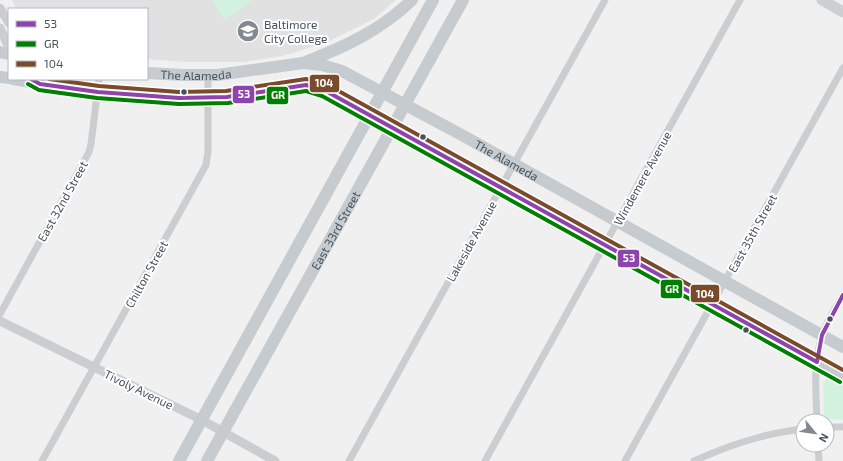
<svg xmlns="http://www.w3.org/2000/svg" width="843" height="461" viewBox="0 0 843 461" font-family="'Exo 2',sans-serif">
  <rect width="100%" height="100%" fill="#f1f0f0"/>
  <path fill="#e2e1e2" d="M 12,0 L 396,0 L 374,19 L 325,43 L 282,56 L 244,62 L 185,62 L 147,59 L 147,9 L 16,9 Z"/>
  <path fill="#d3f1df" d="M 212,0 L 252,0 L 234,14 L 224,19 Z
    M 829,377 L 833,377 L 843,383 L 843,420 L 828,419 L 824,414 L 823,383 Z"/>
  <g fill="none" stroke-linecap="round" stroke-linejoin="round">
    <path stroke="#cbced1" stroke-width="7" d="M 0,314 L 89,152 L 91,144 L 99,79
      M 817,421 C 816,393 813,363 822,336 C 826,321 836,308 843,295
      M 827,427 L 843,427
      M 818,445 L 819,461
      M 42,461 L 206,165 L 208,151 L 208,75
      M 349,461 L 605,0
      M 485,461 L 740,0
      M 625,461 L 843,68
      M 694,461 C 729,445 765,433 803,429"/>
    <path stroke="#cbced1" stroke-width="9" d="M 0,8 L 9,23
      M 0,28 L 9,48
      M 0,321 L 202,420 L 275,461"/>
    <path stroke="#ccd0d3" stroke-width="11" d="M 822,0 L 843,12"/>
    <g stroke="#c6cbcf" stroke-width="12">
      <path d="M 0,52 L 9,54"/>
      <path d="M 305,62 C 345,47 381,30 412,0"/>
      <path id="s1" d="M 147,73 L 184,75 L 217,75 L 303,63 L 322,65 L 342,71 L 460,134 L 843,347"/>
      <path d="M 0,77 L 9,78"/>
      <path d="M 13,79 C 88,92 170,105 247,95 C 260,93 273,91 286,88 C 293,87 300,85 307,85 C 313,85 319,88 324,90 L 843,377"/>
      <path d="M 179,461 L 433,0"/>
      <path id="s2" d="M 207,461 L 463,0"/>
    </g>
    <g stroke="#fff" stroke-width="7">
      <path id="bus-1" d="M 31,79 L 40,84 L 98,92 L 179,98 L 227,97 L 306,85 L 324,90 L 817,362
        M 817,362 L 822,335 L 843,295"/>
    </g>
    <g stroke="#fff" stroke-width="7">
      <path id="bus-2" d="M 28,84 L 39,90 L 97,98 L 179,104 L 228,103 L 306,91 L 322,96 L 840,382"/>
    </g>
    <g stroke="#fff" stroke-width="7">
      <path id="bus-3" d="M 49,79 L 99,86 L 179,92 L 226,91 L 306,79 L 326,84 L 843,370"/>
    </g>
    <use href="#bus-1" stroke="#8e44ad" stroke-width="4"/>
    <use href="#bus-2" stroke="#008000" stroke-width="4"/>
    <use href="#bus-3" stroke="#7a4b2a" stroke-width="4"/>
  </g>
  <defs>
    <g id="school-disc" transform="scale(1.15)"><circle r="9.5" fill="#828991" stroke="#fff"/><path d="M0-5L7-2L0 1L-7-2ZM-4 1L0 2.5L4 1V4Q0 6-4 4Z" fill="#fff"/></g>
  </defs>
  <g fill-rule="evenodd">
    <use href="#school-disc" x="248" y="31"/>
  </g>
  <g fill="#46525e" stroke="#fff" stroke-width="1.5">
    <circle cx="184" cy="92" r="3.5"/>
    <circle cx="423" cy="137" r="3.5"/>
    <circle cx="830" cy="319" r="3.5"/>
    <circle cx="746" cy="330" r="3.5"/>
  </g>
  <g text-anchor="middle" dominant-baseline="central" stroke-width="4" stroke-linejoin="round" paint-order="stroke">
    <g font-size="12" fill="#46525e" stroke="#fff" text-anchor="start">
      <text x="264" y="24">Baltimore<tspan x="264" dy="14">City College</tspan></text>
    </g>
    <g font-size="12" fill="#46525e" stroke="#fff">
      <text stroke="none"><textPath href="#s1" startOffset="49">The Alameda</textPath></text>
      <text stroke="none"><textPath href="#s1" startOffset="384">The Alameda</textPath></text>
      <text transform="translate(642 178) rotate(-61)">Windemere Avenue</text>
      <text transform="translate(62 201) rotate(-61)">East 32nd Street</text>
      <text stroke="none"><textPath href="#s2" startOffset="264">East 33rd Street</textPath></text>
      <text transform="translate(752 233) rotate(-61)">East 35th Street</text>
      <text transform="translate(471 241) rotate(-61)">Lakeside Avenue</text>
      <text transform="translate(146 274) rotate(-61)">Chilton Street</text>
      <text transform="translate(139 389) rotate(26)">Tivoly Avenue</text>
    </g>
  </g>
  <g stroke="#fff" stroke-width="1.5">
    <rect x="309" y="74" width="31" height="19" rx="4" fill="#7a4b2a"/>
    <rect x="232" y="85" width="23" height="19" rx="4" fill="#8e44ad"/>
    <rect x="266" y="86" width="23" height="19" rx="4" fill="#008000"/>
    <rect x="617" y="249" width="23" height="19" rx="4" fill="#8e44ad"/>
    <rect x="660" y="279" width="23" height="20" rx="4" fill="#008000"/>
    <rect x="690" y="284" width="30" height="19" rx="4" fill="#7a4b2a"/>
  </g>
  <g font-size="11" text-anchor="middle" font-weight="bold" fill="#fff">
    <text x="324" y="87">104</text>
    <text x="244" y="98">53</text>
    <text x="278" y="99">GR</text>
    <text x="629" y="262">53</text>
    <text x="672" y="293">GR</text>
    <text x="705" y="298">104</text>
  </g>
  <rect x="8" y="8" width="140" height="72" fill="#ffffff" stroke="#b5babf"/>
  <rect x="16" y="21" width="20" height="6" fill="#8e44ad" stroke="#b5babf"/>
  <text x="44" y="28" font-size="12" fill="#46525e">53</text>
  <rect x="16" y="41" width="20" height="6" fill="#008000" stroke="#b5babf"/>
  <text x="44" y="48" font-size="12" fill="#46525e">GR</text>
  <rect x="16" y="61" width="20" height="6" fill="#7a4b2a" stroke="#b5babf"/>
  <text x="44" y="68" font-size="12" fill="#46525e">104</text>
  <g transform="translate(815 433) rotate(119)"><circle r="19" fill="#ffffff" stroke="#b5babf"/>
  <path d="M0-3L7 15L0 10L-7 15Z" fill="#828991"/>
  <text y="-6" font-size="11" font-weight="bold" text-anchor="middle" fill="#46525e">N</text>
  </g>
</svg>
